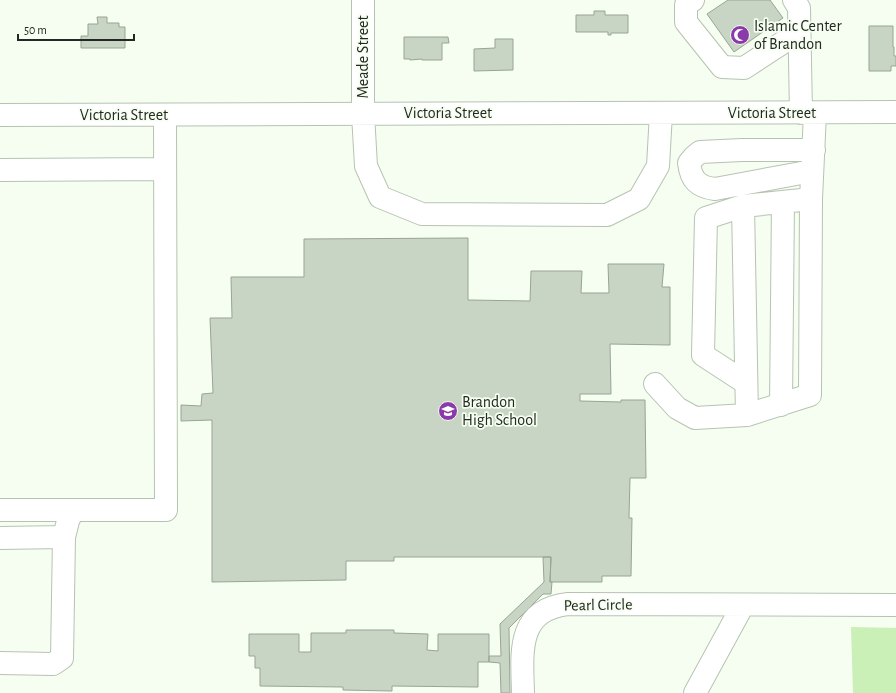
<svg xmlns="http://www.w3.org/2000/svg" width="896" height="693" viewBox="0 0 896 693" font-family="'Alegreya Sans',sans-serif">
  <rect width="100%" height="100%" fill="#f5fef0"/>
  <path fill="#caf0b7" d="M 851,627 L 896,628 L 896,693 L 853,693 Z"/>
  <path fill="#c9d5c4" stroke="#99a494" d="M 728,0 L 770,0 L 783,18 L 734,52 L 707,14 Z
    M 594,11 L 605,11 L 605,15 L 628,15 L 628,33 L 611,33 L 611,35 L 608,35 L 608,32 L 576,32 L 576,15 L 594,15 Z
    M 97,17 L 107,17 L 107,23 L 119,23 L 119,27 L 125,27 L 125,48 L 81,48 L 81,36 L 88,36 L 88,24 L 98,24 Z
    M 869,26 L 893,26 L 893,47 L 894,47 L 894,56 L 896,56 L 896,66 L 891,66 L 891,71 L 869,71 Z
    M 404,37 L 448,37 L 449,43 L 442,43 L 442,60 L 422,60 L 422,59 L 410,60 L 410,59 L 404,59 Z
    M 495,39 L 513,39 L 513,70 L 474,71 L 474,49 L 495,48 Z
    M 468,238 L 468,300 L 530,301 L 531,271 L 582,271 L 581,293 L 609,293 L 608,264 L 664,264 L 662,287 L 670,287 L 670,345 L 610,344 L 611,394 L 580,394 L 580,401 L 621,402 L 621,400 L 645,400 L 646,478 L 630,478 L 629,518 L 632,518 L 631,576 L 602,576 L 602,582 L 550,582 L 551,557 L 394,557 L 394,561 L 346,561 L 346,580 L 212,582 L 212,420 L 181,421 L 181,405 L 201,406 L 202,394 L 213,393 L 210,318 L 232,318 L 231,277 L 304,277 L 304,239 Z
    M 543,557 L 551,557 L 550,582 L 552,582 L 551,594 L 543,594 L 509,628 L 510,693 L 501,693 L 500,663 L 489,662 L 489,656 L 501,656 L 500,624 L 544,582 Z
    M 346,630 L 394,630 L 394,633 L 428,634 L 427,650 L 438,651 L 438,634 L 489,634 L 489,662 L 478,662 L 478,687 L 392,686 L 392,691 L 343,690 L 343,687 L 260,686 L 260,668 L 255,668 L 255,656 L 249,656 L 249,634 L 299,634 L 299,652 L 311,652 L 311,633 L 346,633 Z"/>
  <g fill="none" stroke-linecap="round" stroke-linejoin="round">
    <g stroke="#b7c3b2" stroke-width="24">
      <path id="minor" d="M 363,0 L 363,114 L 366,166 L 380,197 L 422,214 L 607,215 L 639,199 L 658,166 L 661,113
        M 693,0 L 686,5 L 686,22 L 722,67 L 744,68 L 799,32
        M 794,0 L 799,8 L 801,113
        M 0,115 L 896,112
        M 0,170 L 165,169
        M 812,171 L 715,189 C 698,187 691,180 689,163 L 694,157 L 700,152 L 742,150 L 814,150
        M 743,206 L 706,218 L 703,355 L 746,383
        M 655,384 L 677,408 L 695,418 L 747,415 L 810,395 L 811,199 L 815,113
        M 781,405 L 783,202
        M 747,415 L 743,206 L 811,199
        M 0,510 L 166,510 L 165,115
        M 0,538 L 64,537
        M 0,663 L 53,664 L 62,658 L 64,537 L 68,521 L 73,510
        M 523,693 C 522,653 516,610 568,604 L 896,605
        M 695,693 L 743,605"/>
    </g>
    <use href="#minor" stroke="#fff" stroke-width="22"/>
  </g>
  <defs>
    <g id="mosque-disc" transform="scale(1)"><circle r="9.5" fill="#8b3aaa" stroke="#f5fef0"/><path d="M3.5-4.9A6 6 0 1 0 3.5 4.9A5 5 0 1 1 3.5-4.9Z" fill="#fff"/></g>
    <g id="school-disc" transform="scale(1)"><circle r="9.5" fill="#8b3aaa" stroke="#f5fef0"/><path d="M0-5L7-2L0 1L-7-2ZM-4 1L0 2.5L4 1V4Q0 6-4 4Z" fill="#fff"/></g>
  </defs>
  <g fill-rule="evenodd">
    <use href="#mosque-disc" x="740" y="35"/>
    <use href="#school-disc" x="448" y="411"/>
  </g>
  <g text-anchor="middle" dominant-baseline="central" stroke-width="3.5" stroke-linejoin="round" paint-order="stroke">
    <g font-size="16" fill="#242822" stroke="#f5fef0" text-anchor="start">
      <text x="754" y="26">Islamic Center<tspan x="754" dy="18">of Brandon</tspan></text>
      <text x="462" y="402">Brandon<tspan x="462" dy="18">High School</tspan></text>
    </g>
    <g font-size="16" fill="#242822" stroke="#f5fef0">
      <text transform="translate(363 57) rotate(-90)">Meade Street</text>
      <text x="448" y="113">Victoria Street</text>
      <text x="772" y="113">Victoria Street</text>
      <text x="124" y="115">Victoria Street</text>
      <text transform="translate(598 605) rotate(-1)">Pearl Circle</text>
    </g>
  </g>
  <path d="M18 34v6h116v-6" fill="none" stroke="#242822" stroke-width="2"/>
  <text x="24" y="34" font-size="12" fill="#242822" stroke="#f5fef0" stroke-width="3" paint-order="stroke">50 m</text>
</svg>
